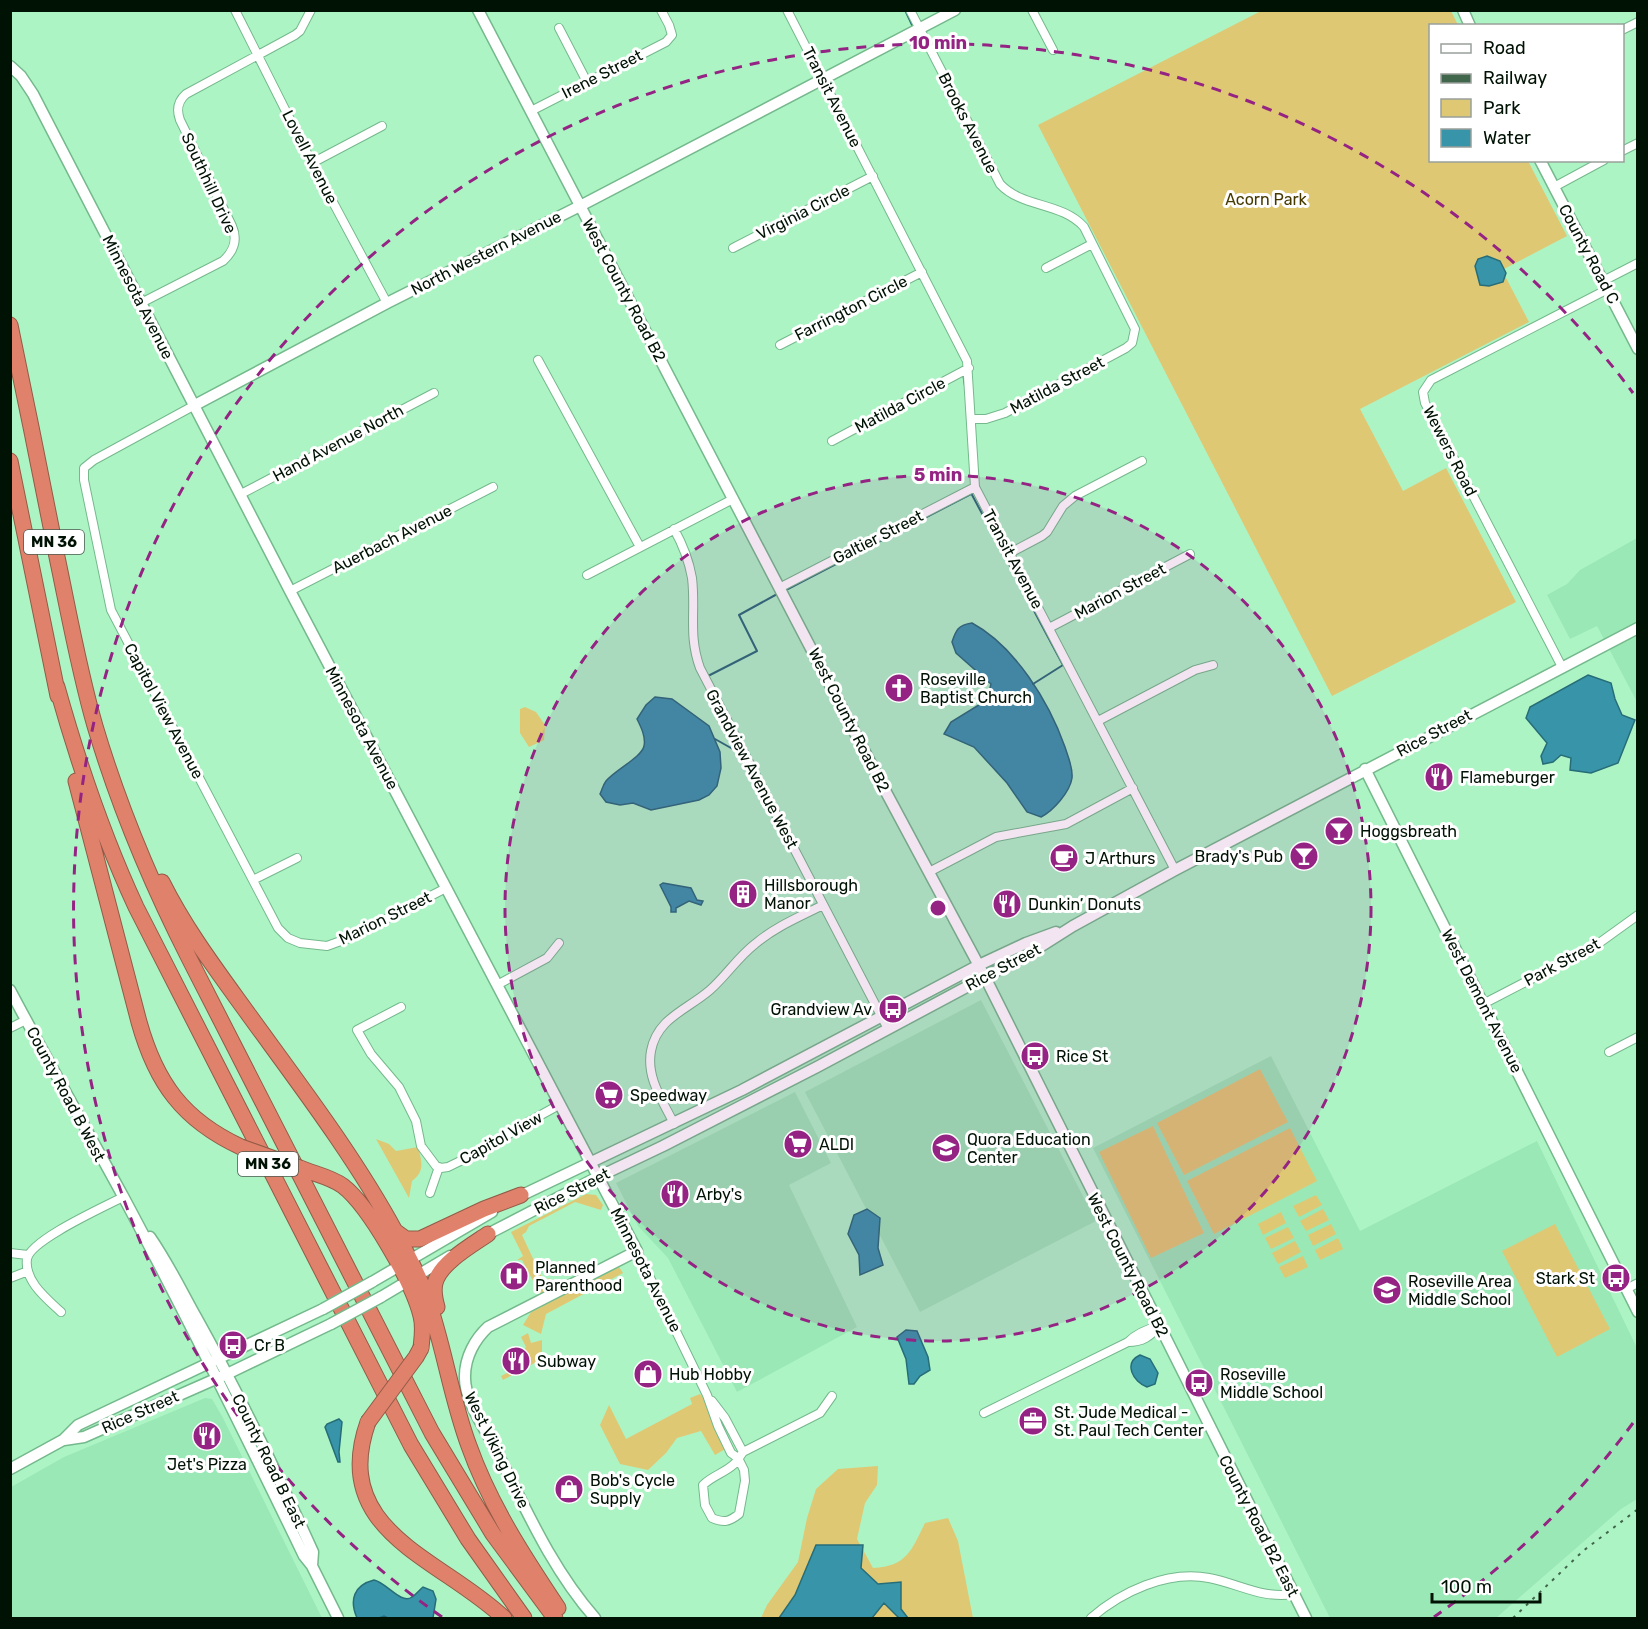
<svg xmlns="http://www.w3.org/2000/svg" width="1648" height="1629" viewBox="0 0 1648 1629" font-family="Rubik,sans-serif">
  <rect width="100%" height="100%" fill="#adf4c5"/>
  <path fill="#9ae8b5" d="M 1637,538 L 1637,702 L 1597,626 L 1570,639 L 1547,595 L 1567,584 L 1580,570 Z
    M 981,1000 L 1096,1221 L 920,1312 L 805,1092 Z
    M 1271,1056 L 1360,1231 L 1537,1141 L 1637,1348 L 1637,1499 L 1621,1509 L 1496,1618 L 1330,1618 L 1093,1148 Z
    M 795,1092 L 831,1163 L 789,1185 L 857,1327 L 737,1392 L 668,1258 L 638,1226 L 616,1183 Z
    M 205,1398 L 212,1399 L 223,1418 L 322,1618 L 11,1618 L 11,1487 L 64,1457 Z"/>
  <path fill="#dfc874" d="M 1261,11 L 1451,11 L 1458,25 L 1430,26 L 1430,160 L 1528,161 L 1567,236 L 1502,270 L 1529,322 L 1360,409 L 1403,491 L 1446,468 L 1516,602 L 1332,696 L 1038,125 Z
    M 525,707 L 536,712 L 545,725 L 544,740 L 529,747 L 520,733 L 520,709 Z
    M 1260,1069 L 1288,1122 L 1184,1175 L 1157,1123 Z
    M 1153,1126 L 1204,1233 L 1151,1258 L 1099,1152 Z
    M 1290,1128 L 1317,1181 L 1214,1234 L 1187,1181 Z
    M 376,1139 L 389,1144 L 396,1151 L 418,1147 C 422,1162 425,1171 412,1181 L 409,1198 Z
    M 586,1194 L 596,1195 L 603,1205 L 601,1210 L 575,1202 L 529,1226 L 526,1232 L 522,1235 L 544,1282 L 549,1278 L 553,1284 L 551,1288 L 540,1294 L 522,1260 L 517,1260 L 523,1256 L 511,1232 Z
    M 1316,1195 L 1322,1205 L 1299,1217 L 1293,1206 Z
    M 1323,1209 L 1329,1220 L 1306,1231 L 1300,1221 Z
    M 1281,1212 L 1286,1223 L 1263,1235 L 1258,1224 Z
    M 1331,1224 L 1336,1234 L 1313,1246 L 1308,1235 Z
    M 1555,1224 L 1610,1329 L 1557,1357 L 1502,1251 Z
    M 1288,1227 L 1294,1238 L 1271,1249 L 1265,1238 Z
    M 1338,1238 L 1343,1249 L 1320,1260 L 1315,1250 Z
    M 1295,1241 L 1301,1252 L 1278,1264 L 1272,1253 Z
    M 1303,1256 L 1308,1267 L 1285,1278 L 1279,1267 Z
    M 619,1267 L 623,1273 L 546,1314 L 541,1334 L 523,1325 L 531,1312 Z
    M 528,1333 L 531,1343 L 542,1340 L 542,1359 L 503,1380 L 501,1376 L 527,1363 L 522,1353 L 526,1347 L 521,1337 Z
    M 700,1394 L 707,1402 L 727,1448 L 715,1455 L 701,1431 L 677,1438 L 666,1453 L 648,1470 L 620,1464 L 600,1425 L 609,1405 L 626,1439 L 692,1404 L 690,1398 Z
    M 878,1466 L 877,1485 L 865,1503 L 857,1539 L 873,1568 C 907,1566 911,1551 925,1523 L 948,1518 L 958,1541 L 973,1618 L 761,1618 L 767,1605 L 798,1562 L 807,1518 L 816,1489 L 838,1469 Z"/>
  <path fill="#3894a9" stroke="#276d78" stroke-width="1.5" d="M 1487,256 L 1500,261 L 1506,273 L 1503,282 L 1489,286 L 1480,285 L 1475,266 L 1478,259 Z
    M 972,623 C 1015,646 1049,702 1065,747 C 1068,757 1073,767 1072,778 C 1070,792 1053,811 1041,817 L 1027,812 L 1007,783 L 974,747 L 944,734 L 951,722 L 987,700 L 991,684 L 956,653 L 952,642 C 956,630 958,625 972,623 Z
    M 1588,675 L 1611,683 L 1615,699 L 1622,715 L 1635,720 L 1618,763 L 1591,773 L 1570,770 L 1571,758 L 1561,755 L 1553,762 L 1543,764 L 1541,756 L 1547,743 L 1526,718 L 1530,707 Z
    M 655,697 L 672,699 L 709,726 L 720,752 L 721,768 L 717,786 L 709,795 L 699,800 L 651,810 L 633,803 L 620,805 L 606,802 L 600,794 C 602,790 603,785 606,781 C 615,770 642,757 644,746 C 646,737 641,727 637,719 L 646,705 Z
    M 663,883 L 691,888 L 697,900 L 703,901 L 701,905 L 689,901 L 676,908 L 676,912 L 671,912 L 671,907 L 660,885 Z
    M 867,1209 L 880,1218 L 878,1248 L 883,1265 L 860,1275 L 859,1255 L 848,1234 L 854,1215 Z
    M 906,1330 L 917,1331 L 928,1357 L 930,1370 L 920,1376 L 914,1384 L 909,1384 L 906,1359 L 897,1337 Z
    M 1140,1355 L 1150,1359 L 1158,1373 L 1155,1384 L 1147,1387 C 1133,1382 1123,1363 1140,1355 Z
    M 339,1419 L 342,1422 L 339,1452 L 340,1462 L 338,1462 L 325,1427 L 327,1424 Z
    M 816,1545 L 863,1545 L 861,1568 L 878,1584 L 901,1582 L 901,1609 L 908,1618 L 899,1618 L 884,1603 L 872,1618 L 779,1618 L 795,1595 Z
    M 374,1580 C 386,1582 401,1605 412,1597 C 417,1594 419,1590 423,1587 L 433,1591 L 436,1599 L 433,1618 L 388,1618 L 384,1616 L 379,1618 L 357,1618 C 349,1600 354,1585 374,1580 Z"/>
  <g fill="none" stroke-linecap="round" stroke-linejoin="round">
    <path stroke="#276d78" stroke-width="2" d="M 905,10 L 913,27
      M 963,373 L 965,386
      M 971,493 L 1063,665 L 1033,684
      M 784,591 L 971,494
      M 708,676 L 757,651 L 739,615 L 779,593
      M 709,694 L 780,831
      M 715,739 L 738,752"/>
    <g stroke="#74b98c" stroke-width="10">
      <path id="street" d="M 235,10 L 312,163 L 387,303
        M 787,10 L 967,361 L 975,487 L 1175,870
        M 910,10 L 1000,184 C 1022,208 1062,202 1084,227 L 1135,329 L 1132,343 L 1126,348 L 1005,413 L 986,419 L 972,419
        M 1032,10 L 1053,50
        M 559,28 L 587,82
        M 1622,30 L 1638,22
        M 531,111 L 666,42 L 672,35 L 669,25 L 661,10
        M 1622,151 L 1638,143
        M 312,163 L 382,126
        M 1554,187 L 1604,160
        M 733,248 L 873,176
        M 1046,268 L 1092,244
        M 1603,281 L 1638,263
        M 141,303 L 223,261 C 234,251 238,240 232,226 L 180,120 C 176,109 178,101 186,94 L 295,35 L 300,31 L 311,10
        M 780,345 L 922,272
        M 538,360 L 640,547
        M 195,405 L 94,460 L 84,468 L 84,480 L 111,610 L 278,928 L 288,938 L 300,943 L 327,946 L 349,938 L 446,888
        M 832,441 L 969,368
        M 241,494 L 434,393
        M 674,529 C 683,545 689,561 692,578 C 696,611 688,635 700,668 L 888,1029
        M 1010,553 L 1042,536 L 1047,532 L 1063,506 L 1075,496 L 1142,461
        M 587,575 L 733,499
        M 781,587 L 975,487
        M 290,591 L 493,487
        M 1049,628 L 1190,554
        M 1562,667 L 1425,403 L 1423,392 L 1431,380 L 1608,289
        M 1098,721 L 1195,670 L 1213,665
        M 929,872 L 996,837 L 1066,824 L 1133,788
        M 253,880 L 297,858
        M 497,985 L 547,958 L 559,943
        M 1483,1004 L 1595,946 L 1638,915
        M 401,1007 L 357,1030 L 371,1054 L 399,1087 L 416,1121 L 421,1146 L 436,1166 L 441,1168 L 448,1167 L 493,1145 L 519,1127 L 559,1105
        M 10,1028 L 26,1020
        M 1609,1052 L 1638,1037
        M 674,1124 C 663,1101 646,1078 651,1051 C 657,1018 687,1010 710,990 C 726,976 738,957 755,944 C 775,927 799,917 823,905
        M 430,1193 L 439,1167
        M 637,1251 L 707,1395 L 718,1426 L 731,1453 L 738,1458 L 744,1470 L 745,1481 L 739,1514 C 729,1522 724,1523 712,1518 L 705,1505 L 703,1485 C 712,1476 724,1473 733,1465 C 737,1462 740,1456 743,1452 L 820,1413 L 832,1396
        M 10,1253 L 28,1255
        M 10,1278 L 28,1271
        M 1626,1289 L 1638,1283
        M 61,1312 C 47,1299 24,1281 27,1259 C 30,1240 104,1207 123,1197
        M 1128,1342 C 1142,1342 1150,1337 1159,1326
        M 712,1401 L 725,1418 L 743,1452
        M 984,1413 L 1128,1342 C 1137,1333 1147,1329 1159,1326
        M 1091,1618 C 1121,1592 1167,1570 1209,1578 C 1240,1584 1261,1599 1294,1594"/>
    </g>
    <g stroke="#74b98c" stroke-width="13">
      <path id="secondary" d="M 478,10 L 879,779 L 985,977 L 1306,1618
        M 1463,10 L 1470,26
        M 10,66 L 21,76 L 33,94 L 290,591 L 637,1251 L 488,1327 C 475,1339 465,1357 465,1376 C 464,1400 484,1427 495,1448 C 525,1507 551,1568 595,1618
        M 1540,160 L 1638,349
        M 195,405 L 387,303 L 580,206 L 955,10
        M 1365,769 L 1638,1312
        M 10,990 C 47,1060 86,1128 124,1198 C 187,1316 246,1436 304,1556 L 312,1566 L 338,1618
        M 516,1198 L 742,1090 L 979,965 L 1026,943 L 1056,932
        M 150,1237 C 168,1263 181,1290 196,1317 C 239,1394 277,1473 313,1552 L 312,1566
        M 482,1237 L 598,1177 L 663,1146 L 817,1067 L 1032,952 L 1073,926 L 1175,870 L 1638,628
        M 372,1282 L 492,1212
        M 381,1297 L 450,1256
        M 64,1440 L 84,1437 L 227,1374 L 331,1324
        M 10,1469 L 63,1440 L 78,1425 L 323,1309"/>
    </g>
    <g stroke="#925b47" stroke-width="17">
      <path id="highway" d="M 10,325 C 26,402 42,480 57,557 C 69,614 79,671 95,726 C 119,807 151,883 189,958 L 432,1433 L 493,1534 L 555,1618
        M 10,461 L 58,696
        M 57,687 C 78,762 103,836 136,907 L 411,1445 L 468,1539 L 524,1618
        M 76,781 L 139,1022 C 156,1083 183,1120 241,1147
        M 162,882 C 186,930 218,972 249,1015 C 299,1084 355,1157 396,1233 C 407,1254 419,1275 427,1298 C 444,1346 451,1398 469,1446 C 490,1505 524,1557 558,1608
        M 300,1168 C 314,1174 331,1177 343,1186 C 369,1206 413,1283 421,1316 C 424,1327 422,1337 421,1348
        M 395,1231 L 406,1239 L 420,1239 L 484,1209 L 521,1195
        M 437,1307 C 435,1300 433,1291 435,1283 C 440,1263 472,1245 488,1234
        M 368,1422 C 329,1532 441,1558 504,1618"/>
    </g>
    <use href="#street" stroke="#fff" stroke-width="8"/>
    <use href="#secondary" stroke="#fff" stroke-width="10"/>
    <use href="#highway" stroke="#e0826b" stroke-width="15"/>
    <path stroke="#40664b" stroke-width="2" stroke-dasharray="3 6" stroke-linecap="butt" d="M 1513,1618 L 1583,1551 L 1638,1509"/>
    <g stroke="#74b98c" stroke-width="13" stroke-linecap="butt">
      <path id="secondary-bridge" d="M 323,1309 L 372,1282
        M 331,1324 L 381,1297"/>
    </g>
    <g stroke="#925b47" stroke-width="17" stroke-linecap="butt">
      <path id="highway-bridge" d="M 241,1147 L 300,1168
        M 368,1422 L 416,1357 L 421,1348"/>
    </g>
    <use href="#secondary-bridge" stroke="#fff" stroke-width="10"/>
    <use href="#highway-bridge" stroke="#e0826b" stroke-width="15"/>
  </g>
  <circle cx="938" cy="908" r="433" fill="#942383" fill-opacity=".12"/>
  <g fill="none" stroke="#942383" stroke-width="3" stroke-dasharray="10 8">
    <circle cx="938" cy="908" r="433"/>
    <path d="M1633 1423A865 865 0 0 1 1434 1617M442 1617A865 865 0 1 1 1633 393"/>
  </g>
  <defs>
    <g id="church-disc" transform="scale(1.5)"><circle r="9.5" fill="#942383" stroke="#fff"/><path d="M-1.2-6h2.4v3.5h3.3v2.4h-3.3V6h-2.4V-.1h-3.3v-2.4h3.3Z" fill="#fff"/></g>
    <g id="restaurant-disc" transform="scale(1.5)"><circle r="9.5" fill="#942383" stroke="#fff"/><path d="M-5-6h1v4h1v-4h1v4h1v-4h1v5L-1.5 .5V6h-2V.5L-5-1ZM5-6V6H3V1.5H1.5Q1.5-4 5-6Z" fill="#fff"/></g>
    <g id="bar-disc" transform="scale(1.5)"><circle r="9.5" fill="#942383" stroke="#fff"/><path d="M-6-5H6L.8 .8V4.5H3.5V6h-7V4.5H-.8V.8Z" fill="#fff"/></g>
    <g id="cafe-disc" transform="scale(1.5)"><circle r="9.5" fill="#942383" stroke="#fff"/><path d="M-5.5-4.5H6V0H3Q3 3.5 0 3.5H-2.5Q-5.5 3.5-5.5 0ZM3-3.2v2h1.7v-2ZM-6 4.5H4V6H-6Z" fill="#fff"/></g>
    <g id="building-disc" transform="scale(1.5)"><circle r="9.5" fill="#942383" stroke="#fff"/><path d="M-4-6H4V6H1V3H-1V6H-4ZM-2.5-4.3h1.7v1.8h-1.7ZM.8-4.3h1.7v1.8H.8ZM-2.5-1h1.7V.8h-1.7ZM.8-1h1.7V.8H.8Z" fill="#fff"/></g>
    <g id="bus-disc" transform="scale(1.5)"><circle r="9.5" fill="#942383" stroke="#fff"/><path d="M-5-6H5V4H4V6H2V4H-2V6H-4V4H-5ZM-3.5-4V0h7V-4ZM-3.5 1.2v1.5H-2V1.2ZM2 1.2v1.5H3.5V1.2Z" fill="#fff"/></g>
    <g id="supermarket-disc" transform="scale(1.5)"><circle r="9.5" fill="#942383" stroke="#fff"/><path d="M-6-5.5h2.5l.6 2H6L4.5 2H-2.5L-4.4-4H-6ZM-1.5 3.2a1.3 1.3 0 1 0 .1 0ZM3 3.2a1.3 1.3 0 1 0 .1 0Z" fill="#fff"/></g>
    <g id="school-disc" transform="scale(1.5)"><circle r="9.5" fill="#942383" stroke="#fff"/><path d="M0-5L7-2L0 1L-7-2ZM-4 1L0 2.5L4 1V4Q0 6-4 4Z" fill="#fff"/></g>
    <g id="hospital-disc" transform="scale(1.5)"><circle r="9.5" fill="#942383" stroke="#fff"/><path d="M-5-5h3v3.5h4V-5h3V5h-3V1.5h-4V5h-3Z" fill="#fff"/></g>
    <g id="shop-disc" transform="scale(1.5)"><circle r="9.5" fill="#942383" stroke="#fff"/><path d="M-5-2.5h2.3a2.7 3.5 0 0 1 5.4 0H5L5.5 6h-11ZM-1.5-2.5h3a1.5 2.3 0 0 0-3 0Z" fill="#fff"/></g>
    <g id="office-disc" transform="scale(1.5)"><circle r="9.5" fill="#942383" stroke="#fff"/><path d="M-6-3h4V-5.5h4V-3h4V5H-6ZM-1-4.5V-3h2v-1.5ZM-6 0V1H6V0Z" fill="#fff"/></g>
  </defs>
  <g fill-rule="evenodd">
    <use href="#church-disc" x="899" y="688"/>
    <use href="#restaurant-disc" x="1439" y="777"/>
    <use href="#bar-disc" x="1339" y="831"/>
    <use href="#bar-disc" x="1304" y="856"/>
    <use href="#cafe-disc" x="1064" y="858"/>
    <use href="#building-disc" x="743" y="894"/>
    <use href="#restaurant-disc" x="1007" y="904"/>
    <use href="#bus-disc" x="893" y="1009"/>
    <use href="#bus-disc" x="1035" y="1056"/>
    <use href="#supermarket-disc" x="609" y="1095"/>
    <use href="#supermarket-disc" x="798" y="1144"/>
    <use href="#school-disc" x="946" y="1148"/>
    <use href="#restaurant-disc" x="675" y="1194"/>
    <use href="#hospital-disc" x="514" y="1276"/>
    <use href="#bus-disc" x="1616" y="1278"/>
    <use href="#school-disc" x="1387" y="1290"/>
    <use href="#bus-disc" x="233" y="1345"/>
    <use href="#restaurant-disc" x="516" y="1361"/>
    <use href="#shop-disc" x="648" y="1374"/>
    <use href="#bus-disc" x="1199" y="1383"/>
    <use href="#office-disc" x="1033" y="1421"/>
    <use href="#restaurant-disc" x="207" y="1436"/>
    <use href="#shop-disc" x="569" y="1489"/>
  </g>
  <g text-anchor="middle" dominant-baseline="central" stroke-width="6" stroke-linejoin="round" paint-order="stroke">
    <g fill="#fff" stroke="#4c594f" stroke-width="1.5">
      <rect x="24" y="530" width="60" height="24" rx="4.5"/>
      <rect x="238" y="1152" width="60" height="24" rx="4.5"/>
    </g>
    <g font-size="15" font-weight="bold" fill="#001204">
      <text x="54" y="542">MN 36</text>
      <text x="268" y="1164">MN 36</text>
    </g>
    <g font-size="16" fill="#001204" stroke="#fff">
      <text transform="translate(602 74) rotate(-27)">Irene Street</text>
      <text transform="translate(832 97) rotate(63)">Transit Avenue</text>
      <text transform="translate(968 123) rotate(63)">Brooks Avenue</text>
      <text transform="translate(310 157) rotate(63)">Lovell Avenue</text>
      <text transform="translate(209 183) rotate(65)">Southhill Drive</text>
      <text transform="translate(803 212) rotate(-27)">Virginia Circle</text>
      <text transform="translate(486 253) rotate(-27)">North Western Avenue</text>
      <text transform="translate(1589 254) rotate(62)">County Road C</text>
      <text transform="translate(624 290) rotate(62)">West County Road B2</text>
      <text transform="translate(138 297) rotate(63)">Minnesota Avenue</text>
      <text transform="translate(851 308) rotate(-27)">Farrington Circle</text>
      <text transform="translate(1057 385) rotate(-28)">Matilda Street</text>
      <text transform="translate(900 405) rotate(-28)">Matilda Circle</text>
      <text transform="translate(338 443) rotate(-28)">Hand Avenue North</text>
      <text transform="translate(1450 451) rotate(63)">Wewers Road</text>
      <text transform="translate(878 537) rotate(-27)">Galtier Street</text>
      <text transform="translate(392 539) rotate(-27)">Auerbach Avenue</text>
      <text transform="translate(1013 559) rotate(62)">Transit Avenue</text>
      <text transform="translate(1120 591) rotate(-28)">Marion Street</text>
      <text transform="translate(164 711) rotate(62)">Capitol View Avenue</text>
      <text transform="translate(849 720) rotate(63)">West County Road B2</text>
      <text transform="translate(362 728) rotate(62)">Minnesota Avenue</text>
      <text transform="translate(1434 733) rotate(-28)">Rice Street</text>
      <text transform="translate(752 769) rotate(62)">Grandview Avenue West</text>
      <text transform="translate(385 918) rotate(-26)">Marion Street</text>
      <text transform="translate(1562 962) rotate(-28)">Park Street</text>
      <text transform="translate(1003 967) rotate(-28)">Rice Street</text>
      <text transform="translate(1482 1001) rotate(63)">West Demont Avenue</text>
      <text transform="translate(66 1094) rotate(62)">County Road B West</text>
      <text transform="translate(501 1138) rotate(-29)">Capitol View</text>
      <text transform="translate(572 1191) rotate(-27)">Rice Street</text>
      <text transform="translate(1128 1265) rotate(63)">West County Road B2</text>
      <text transform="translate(646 1270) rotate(63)">Minnesota Avenue</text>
      <text transform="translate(140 1412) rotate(-24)">Rice Street</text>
      <text transform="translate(497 1450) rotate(64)">West Viking Drive</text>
      <text transform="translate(269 1461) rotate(64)">County Road B East</text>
      <text transform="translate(1259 1526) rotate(63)">County Road B2 East</text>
    </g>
    <g font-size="16" fill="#463a00" stroke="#fff">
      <text x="1266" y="199">Acorn Park</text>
    </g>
    <g font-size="16" fill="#001204" stroke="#fff" text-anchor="start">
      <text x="920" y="679">Roseville<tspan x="920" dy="18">Baptist Church</tspan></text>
      <text x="1460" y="777">Flameburger</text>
      <text x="1360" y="831">Hoggsbreath</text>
      <text x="1283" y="856" text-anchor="end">Brady's Pub</text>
      <text x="1085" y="858">J Arthurs</text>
      <text x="764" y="885">Hillsborough<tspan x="764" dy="18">Manor</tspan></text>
      <text x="1028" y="904">Dunkin’ Donuts</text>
      <text x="872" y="1009" text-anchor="end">Grandview Av</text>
      <text x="1056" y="1056">Rice St</text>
      <text x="630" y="1095">Speedway</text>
      <text x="967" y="1139">Quora Education<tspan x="967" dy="18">Center</tspan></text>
      <text x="819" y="1144">ALDI</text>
      <text x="696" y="1194">Arby's</text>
      <text x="535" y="1267">Planned<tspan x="535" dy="18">Parenthood</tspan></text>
      <text x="1595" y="1278" text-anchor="end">Stark St</text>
      <text x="1408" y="1281">Roseville Area<tspan x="1408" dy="18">Middle School</tspan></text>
      <text x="254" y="1345">Cr B</text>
      <text x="537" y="1361">Subway</text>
      <text x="669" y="1374">Hub Hobby</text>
      <text x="1220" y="1374">Roseville<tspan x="1220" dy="18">Middle School</tspan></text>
      <text x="1054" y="1412">St. Jude Medical -<tspan x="1054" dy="18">St. Paul Tech Center</tspan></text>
      <text x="207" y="1464" text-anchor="middle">Jet's Pizza</text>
      <text x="590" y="1480">Bob's Cycle<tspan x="590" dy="18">Supply</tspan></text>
    </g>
  </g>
  <circle cx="938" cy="908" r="9" fill="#942383" stroke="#fff" stroke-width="3"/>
  <g font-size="18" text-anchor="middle" font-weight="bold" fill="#942383" stroke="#fff" stroke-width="6" stroke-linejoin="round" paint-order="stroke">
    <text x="938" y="49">10 min</text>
    <text x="938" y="481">5 min</text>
  </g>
  <rect width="1648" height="1629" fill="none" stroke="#001204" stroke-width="24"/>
  <rect x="1429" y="24" width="195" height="138" fill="#ffffff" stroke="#99a09b" stroke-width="1.5"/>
  <rect x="1441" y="44" width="30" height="9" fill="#ffffff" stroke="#99a09b" stroke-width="1.5"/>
  <text x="1483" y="54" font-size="18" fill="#001204">Road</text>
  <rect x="1441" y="74" width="30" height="9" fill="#40664b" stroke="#99a09b" stroke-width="1.5"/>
  <text x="1483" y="84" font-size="18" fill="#001204">Railway</text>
  <rect x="1441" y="99" width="30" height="18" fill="#dfc874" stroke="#99a09b" stroke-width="1.5"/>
  <text x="1483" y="114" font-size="18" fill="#001204">Park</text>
  <rect x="1441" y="129" width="30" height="18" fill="#3894a9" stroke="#99a09b" stroke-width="1.5"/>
  <text x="1483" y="144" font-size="18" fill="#001204">Water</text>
  <path d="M1432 1593v9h108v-9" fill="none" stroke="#001204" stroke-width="3"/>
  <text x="1441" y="1593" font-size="18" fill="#001204" stroke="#ffffff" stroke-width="4.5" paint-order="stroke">100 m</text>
</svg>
